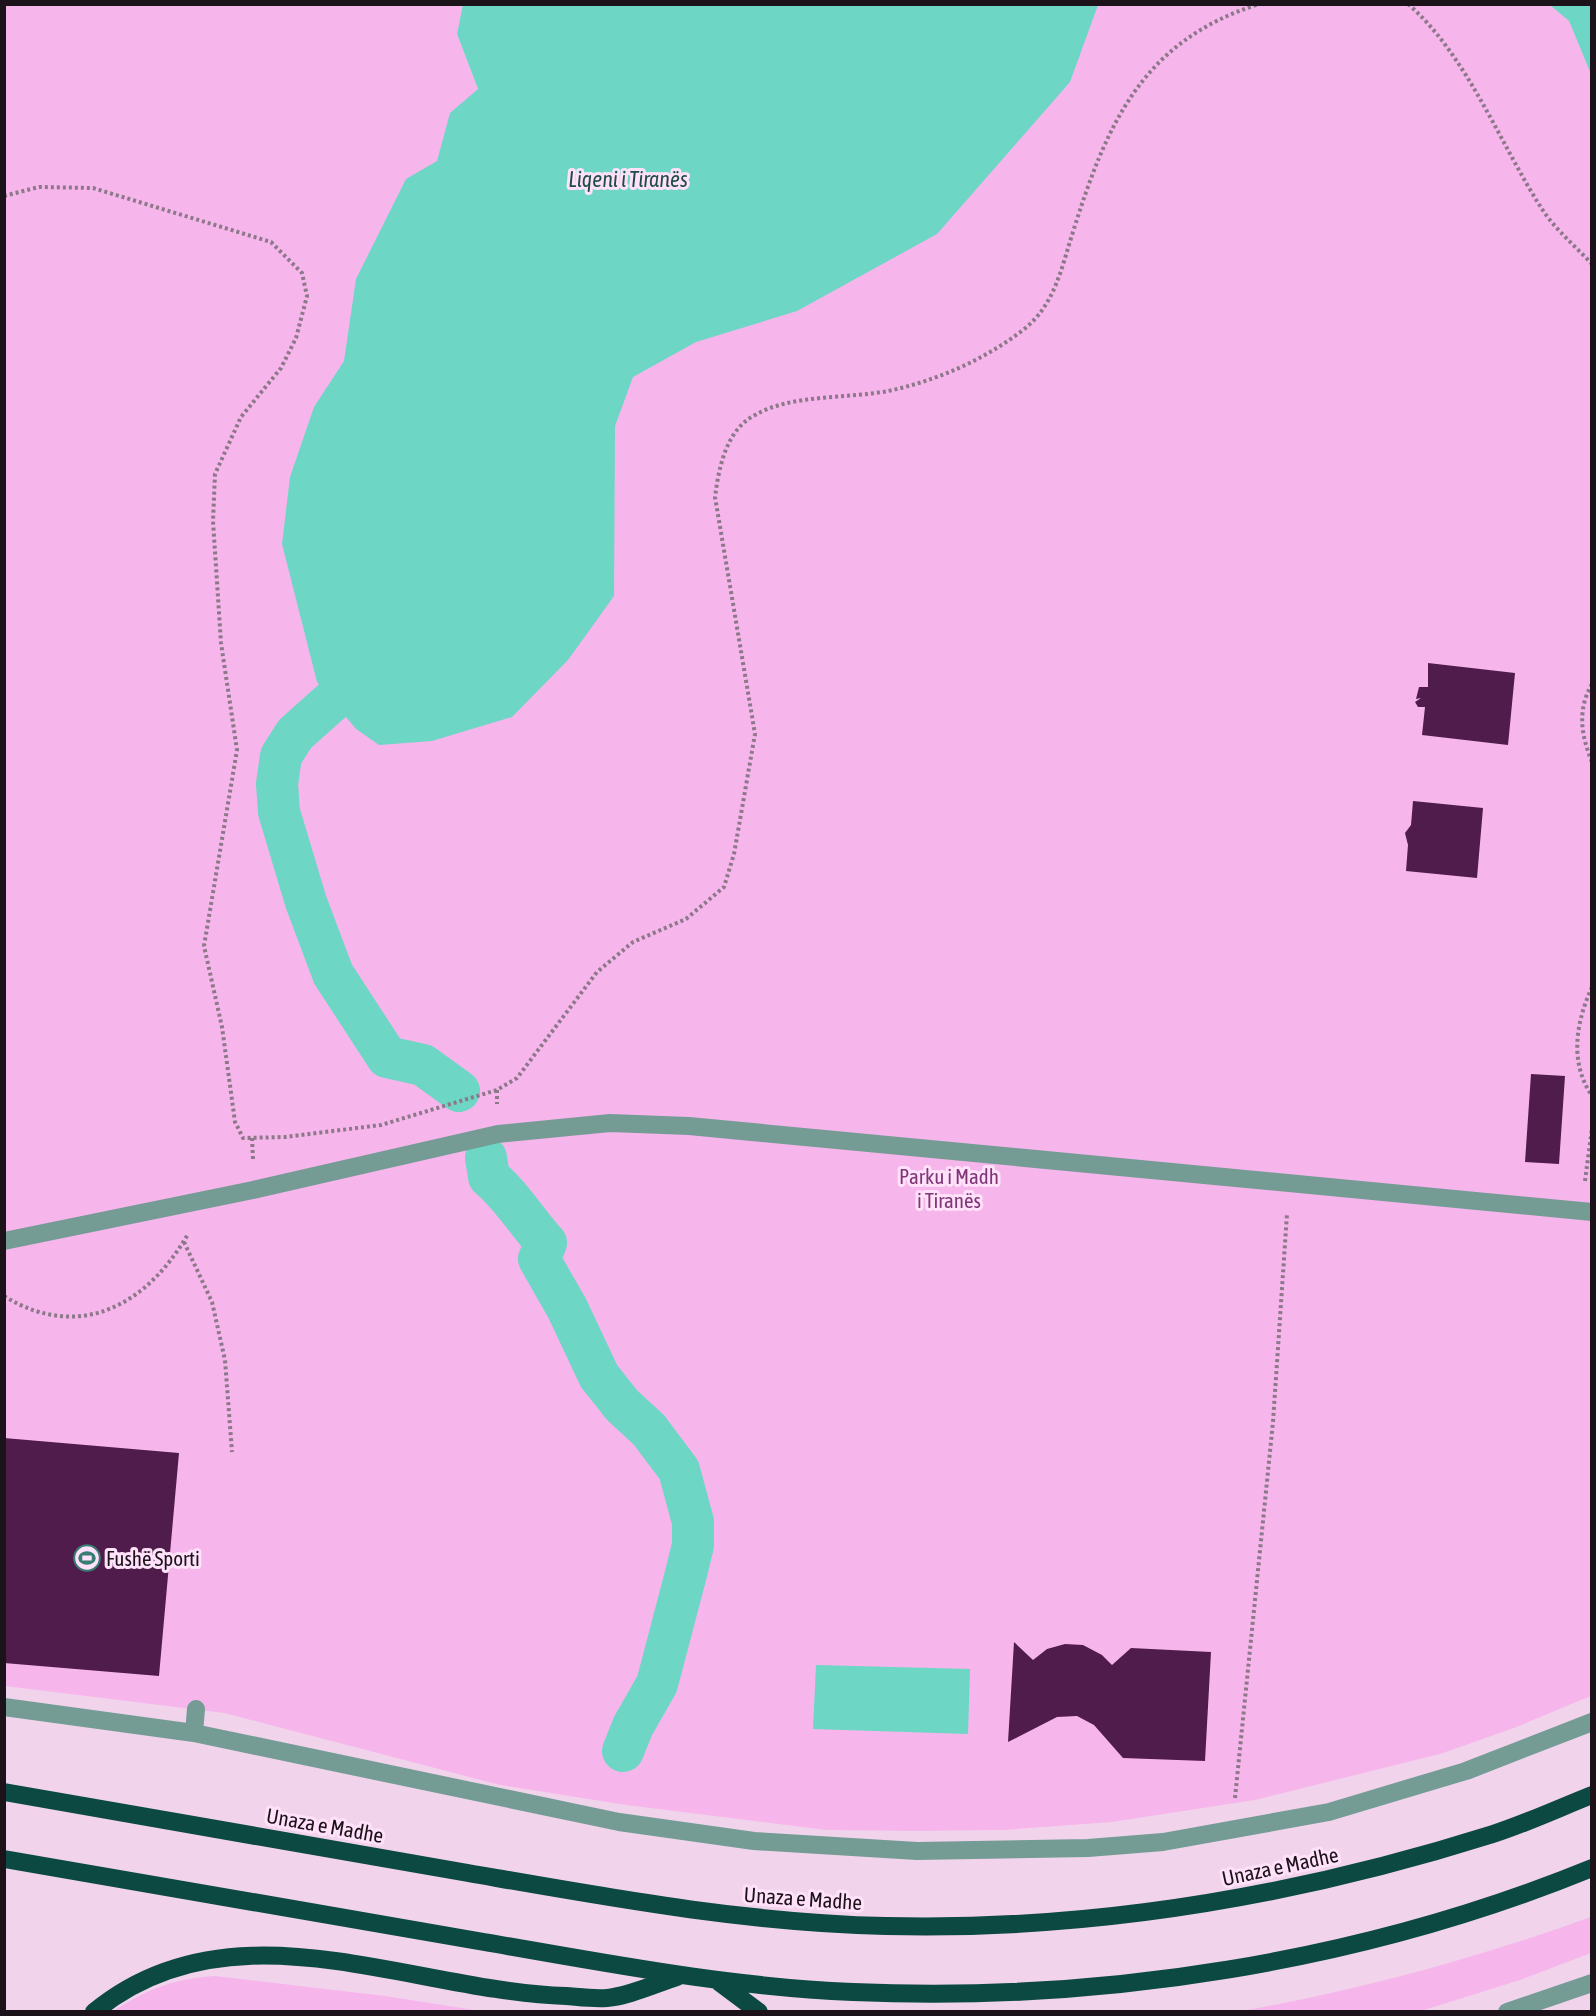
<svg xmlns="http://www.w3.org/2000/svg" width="1596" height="2016" viewBox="0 0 1596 2016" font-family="'Asap Condensed',sans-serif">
  <rect width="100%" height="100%" fill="#f1d4ec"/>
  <path fill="#f6b6ec" d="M 1550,4 L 1569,21 L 1592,74 L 1591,1696 L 1514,1728 L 1440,1754 L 1255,1800 L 1112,1822 L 1003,1830 L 914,1831 L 826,1830 L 626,1805 L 500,1785 L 224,1713 L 5,1686 L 5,5 L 463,5 L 457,34 L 478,89 L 1096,7 L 1098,5 Z
    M 1591,1917 L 1591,1953 L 1520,1980 L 1421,2011 L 1241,2011 C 1361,1990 1477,1958 1591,1917 Z
    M 215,1976 L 385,1996 L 481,2011 L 112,2012 C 145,1990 175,1978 215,1976 Z"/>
  <path fill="#6dd6c5" d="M 463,4 L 1098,5 L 1070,82 L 937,234 L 797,311 L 696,342 L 633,377 L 615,426 L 614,596 L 568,660 L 512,717 L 432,741 L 379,745 L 356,729 L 317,682 L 282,544 L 290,477 L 314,407 L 344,361 L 356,279 L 406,179 L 437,161 L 450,113 L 478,89 L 457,34 Z
    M 1550,5 L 1591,5 L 1591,74 L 1569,21 Z
    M 816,1665 L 970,1669 L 968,1734 L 813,1729 Z"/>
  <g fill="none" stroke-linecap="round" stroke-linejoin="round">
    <path stroke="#6dd6c5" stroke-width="42" d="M 332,701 L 295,734 L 281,756 L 277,784 L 279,812 L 306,902 L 333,974 L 387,1057 L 423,1065 L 459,1091
      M 486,1158 L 489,1177 C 511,1195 526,1221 546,1243 L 539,1259 L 567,1308 L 599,1376 L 622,1405 L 649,1430 L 679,1470 L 693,1522 L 693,1545 L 687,1570 L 657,1684 L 633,1726 L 623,1751"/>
  </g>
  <path fill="#501c4b" d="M 1428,663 L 1515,673 L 1508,745 L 1422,735 L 1425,707 L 1418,707 L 1415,702 L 1421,698 L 1416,699 L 1419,687 L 1428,687 Z
    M 1413,801 L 1483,808 L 1477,878 L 1406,871 L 1408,845 L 1405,833 L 1411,825 Z
    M 1531,1074 L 1565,1076 L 1559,1164 L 1525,1162 Z
    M 4,1438 L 179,1453 L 159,1676 L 4,1663 Z
    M 1014,1642 L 1033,1660 L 1047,1649 L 1065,1644 L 1083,1645 L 1102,1655 L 1112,1665 L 1131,1648 L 1211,1652 L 1205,1761 L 1123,1758 L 1094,1725 L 1077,1716 L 1057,1717 L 1008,1742 Z"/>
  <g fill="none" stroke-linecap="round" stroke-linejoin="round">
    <path stroke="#8c7889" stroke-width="4" stroke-dasharray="3 3" stroke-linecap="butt" d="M 1408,4 C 1467,55 1500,144 1542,209 C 1555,229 1575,246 1592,264
      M 4,196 L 39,187 L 93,188 L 271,242 L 302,273 L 307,296 L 296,338 L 281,368 L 241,417 L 215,474 L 213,521 L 221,643 L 237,750 L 204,946 L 222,1027 L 235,1122 L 243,1138 L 285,1137 L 381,1125 L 497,1090 L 517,1078 L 597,972 L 633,942 L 686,919 L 724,887 L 734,854 L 755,734 L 715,497 C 719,467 726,430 755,415 C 791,394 847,399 888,391 C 936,381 984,360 1023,330 C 1054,306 1061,270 1072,235 C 1106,126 1141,41 1259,4
      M 1592,684 C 1577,710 1581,735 1592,762
      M 1592,987 C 1576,1022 1569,1062 1592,1096
      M 497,1090 L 497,1104
      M 252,1138 L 253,1159
      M 1585,1181 L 1592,1128
      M 184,1242 L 212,1302 L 225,1360 L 232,1452
      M 4,1296 C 80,1343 148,1304 188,1234
      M 1235,1798 L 1273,1422 L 1287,1214"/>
    <path stroke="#749c95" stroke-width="18" d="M 4,1241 L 253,1190 L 498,1134 L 610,1123 L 689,1126 L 1592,1212
      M 4,1707 L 194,1733 L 619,1822 L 754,1841 L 917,1851 L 1088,1848 L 1163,1842 L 1329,1812 L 1466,1771 L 1592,1722
      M 194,1733 L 196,1709
      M 1507,2012 L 1592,1983"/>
    <path stroke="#0c4942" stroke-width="18" d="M 4,1792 C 159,1819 314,1846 468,1873 C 606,1897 746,1923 886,1926 C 1093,1931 1297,1896 1493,1834 C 1527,1823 1559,1808 1592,1795
      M 4,1859 C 164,1886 324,1914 484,1942 C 606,1963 729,1987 853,1992 C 1101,2003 1362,1962 1592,1868
      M 719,1982 L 759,2012
      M 94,2012 C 232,1898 410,1991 566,1996 C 579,1997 593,1999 607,1998 C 629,1996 655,1984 677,1977"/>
  </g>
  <defs>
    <g id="stadium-ring" transform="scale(1.35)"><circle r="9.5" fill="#ffe1fa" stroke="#387d73" stroke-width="1.5"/><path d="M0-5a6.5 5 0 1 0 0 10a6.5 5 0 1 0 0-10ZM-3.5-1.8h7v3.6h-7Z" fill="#387d73"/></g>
  </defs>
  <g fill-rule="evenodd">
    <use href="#stadium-ring" x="87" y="1558"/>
  </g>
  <g text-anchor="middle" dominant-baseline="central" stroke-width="6" stroke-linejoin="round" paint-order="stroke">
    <g font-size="21" fill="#7f3677" stroke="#ffe1fa">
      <text x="949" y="1176">Parku i Madh<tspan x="949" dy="24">i Tiranës</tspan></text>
    </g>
    <g font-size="21" fill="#1c121a" stroke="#ffe1fa" text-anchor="start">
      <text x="106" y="1558">Fushë Sporti</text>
    </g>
    <g font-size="21" fill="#1c121a" stroke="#ffe1fa">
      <text transform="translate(325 1825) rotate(10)">Unaza e Madhe</text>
      <text transform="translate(1280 1866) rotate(-12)">Unaza e Madhe</text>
      <text transform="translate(803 1898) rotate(4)">Unaza e Madhe</text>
    </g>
    <g font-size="22" font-style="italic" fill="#1e4c45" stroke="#ffe1fa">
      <text x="628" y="179">Liqeni i Tiranës</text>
    </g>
  </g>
  <rect width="1596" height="2016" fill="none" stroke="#1c121a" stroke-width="12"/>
</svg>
